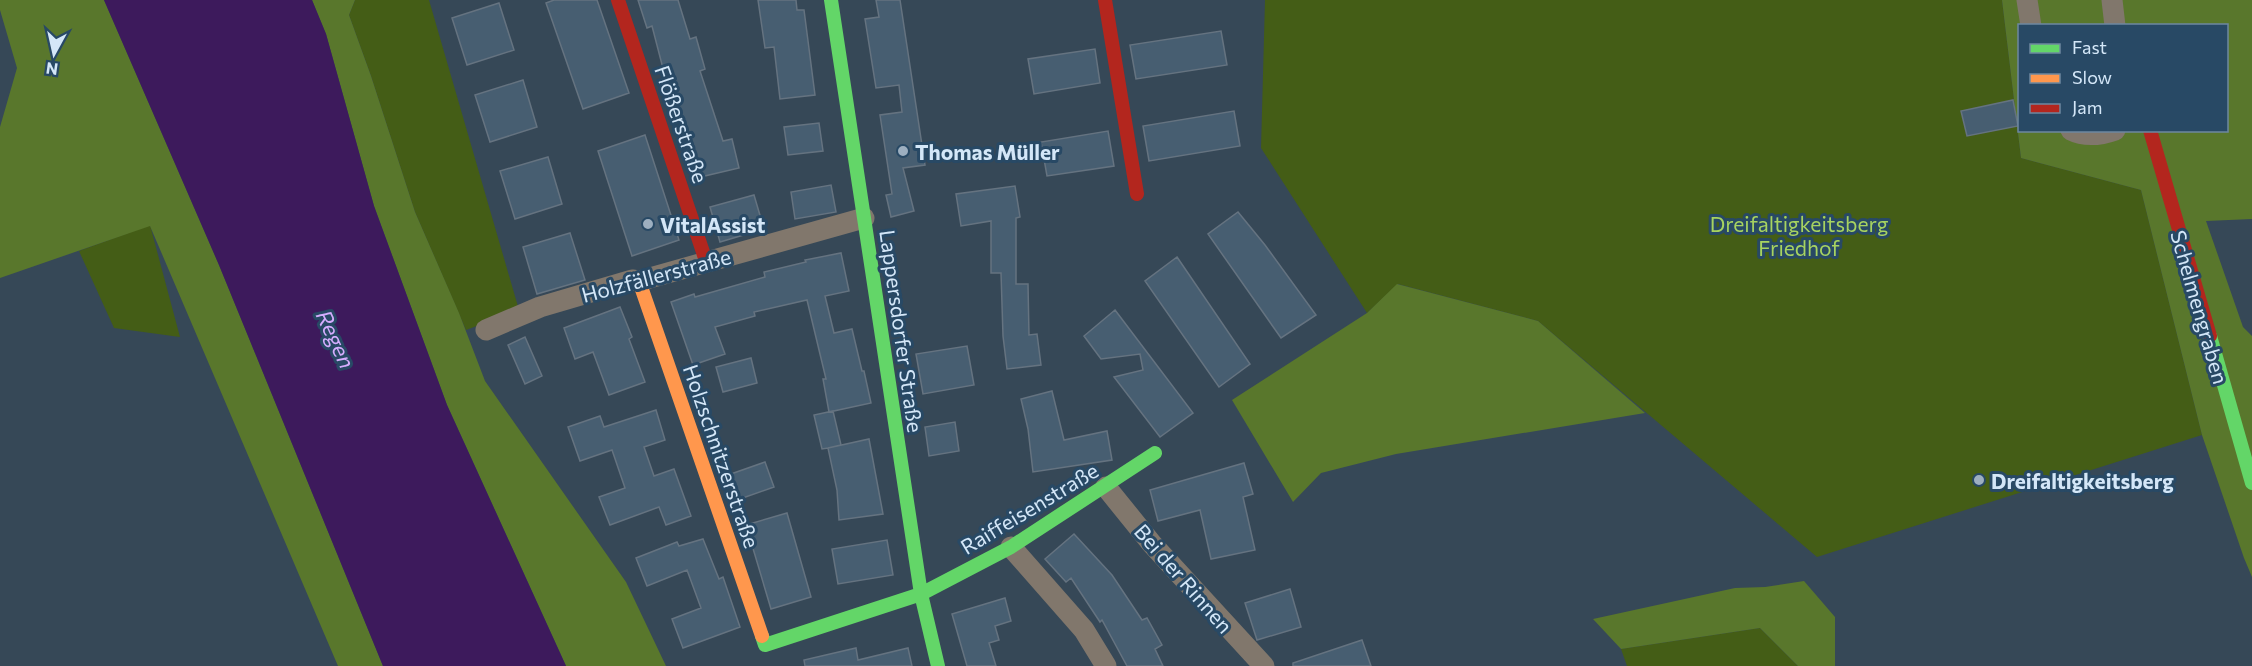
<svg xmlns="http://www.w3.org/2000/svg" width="2252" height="666" viewBox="0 0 2252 666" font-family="Commissioner,sans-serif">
  <rect width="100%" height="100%" fill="#364857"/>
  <path fill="#445d16" d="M 355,0 L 429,0 L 519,310 L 466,330 L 415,212 L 371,76 L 349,15 Z
    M 1265,0 L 2002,0 L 2021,158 L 2141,190 L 2202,435 L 1817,557 L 1538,321 L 1398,284 L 1367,313 L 1261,148 Z
    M 150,225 L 180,337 L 114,328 L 79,251 Z
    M 1760,628 L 1798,666 L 1627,666 L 1621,649 Z"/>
  <path fill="#59772c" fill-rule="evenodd" d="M 0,0 L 104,0 L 219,265 L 383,666 L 338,666 L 150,226 L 0,278 L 0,127 L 17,68 L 0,10 Z
    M 312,0 L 355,0 L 349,15 L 371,76 L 415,212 L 459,313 L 485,381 L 626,582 L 666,666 L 566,666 L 447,405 L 374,206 L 326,34 Z
    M 2002,0 L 2252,0 L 2252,219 L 2206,221 L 2243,327 L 2252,336 L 2252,577 L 2244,558 L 2202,435 L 2141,190 L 2021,158 ZM 2020,26 L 2226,26 L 2226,130 L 2020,130 Z
    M 1397,284 L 1538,321 L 1645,413 L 1396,454 L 1321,473 L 1293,502 L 1232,400 L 1367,313 Z
    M 1804,581 L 1835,617 L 1835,666 L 1798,666 L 1760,628 L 1621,649 L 1593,619 L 1735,588 L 1765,587 Z"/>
  <path fill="#3d1a5c" d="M 104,0 L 312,0 L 326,34 L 374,206 L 447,405 L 566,666 L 383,666 L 219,265 Z"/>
  <path fill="#475e71" stroke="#657380" stroke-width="1.5" d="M 554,0 L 597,0 L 629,93 L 583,109 L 546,3 Z
    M 638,0 L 678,0 L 690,39 L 696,37 L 705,69 L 700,71 L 723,141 L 732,139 L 739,168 L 696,178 L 688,149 L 690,149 L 666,80 L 652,26 L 647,28 Z
    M 758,0 L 796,0 L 797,10 L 804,10 L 815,95 L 780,99 L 774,47 L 765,48 Z
    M 876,0 L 900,0 L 925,165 L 903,168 L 914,211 L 891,217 L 886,195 L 892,194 L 880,115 L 902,112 L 899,85 L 876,88 L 865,19 L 879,17 Z
    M 499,3 L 514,50 L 467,65 L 452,18 Z
    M 1221,31 L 1227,65 L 1136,79 L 1130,45 Z
    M 1095,49 L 1100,83 L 1034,94 L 1028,59 Z
    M 523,80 L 537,127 L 490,142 L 475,95 Z
    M 2013,100 L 2018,126 L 1967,136 L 1961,111 Z
    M 1234,111 L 1240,146 L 1149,161 L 1143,126 Z
    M 819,123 L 823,151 L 788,155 L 784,127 Z
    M 1108,131 L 1114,166 L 1047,176 L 1041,142 Z
    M 645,135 L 679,240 L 632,256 L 598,151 Z
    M 548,157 L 562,204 L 515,219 L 500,171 Z
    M 831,185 L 836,212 L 795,219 L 791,192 Z
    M 1015,186 L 1020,217 L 1016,218 L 1016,284 L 1028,284 L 1029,335 L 1037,334 L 1041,365 L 1007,369 L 1003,336 L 1001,273 L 991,273 L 991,221 L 961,226 L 956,194 Z
    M 754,195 L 764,229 L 720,242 L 710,207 Z
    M 1238,212 L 1265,245 L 1316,315 L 1281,338 L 1208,234 Z
    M 570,233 L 585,280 L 537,294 L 523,247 Z
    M 841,253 L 849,291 L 825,296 L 834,333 L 852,329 L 862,371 L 864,371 L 871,403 L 829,412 L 823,379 L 826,379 L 807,300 L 754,312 L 755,316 L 715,327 L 725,354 L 693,365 L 671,302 L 694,294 L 695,297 L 765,277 L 764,272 L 806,262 L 805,260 Z
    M 1177,257 L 1250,364 L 1219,387 L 1145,281 Z
    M 620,307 L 632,337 L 629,339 L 645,382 L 609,395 L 593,352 L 575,359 L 564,328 Z
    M 1115,310 L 1193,413 L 1160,437 L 1114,377 L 1143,370 L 1140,354 L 1101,359 L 1084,336 Z
    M 525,337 L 542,376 L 525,384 L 508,345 Z
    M 967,346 L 974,385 L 923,394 L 916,354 Z
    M 751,358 L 757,383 L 723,392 L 716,367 Z
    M 1052,391 L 1064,440 L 1107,431 L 1112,460 L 1033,472 L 1028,429 L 1021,399 Z
    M 656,410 L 665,440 L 644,447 L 654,476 L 674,469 L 691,516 L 666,525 L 659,507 L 610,525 L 599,497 L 625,488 L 612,450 L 580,461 L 568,427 L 600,416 L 604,427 Z
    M 833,411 L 841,445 L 828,448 L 869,439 L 883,514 L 839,520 L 837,490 L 828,448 L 822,449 L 814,415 Z
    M 955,422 L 959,451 L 929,456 L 925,427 Z
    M 765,462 L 774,487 L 737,500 L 728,475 Z
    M 1244,463 L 1253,494 L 1243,497 L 1255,550 L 1211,559 L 1200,510 L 1158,521 L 1150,490 Z
    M 787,513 L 811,597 L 771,609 L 746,525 Z
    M 1074,534 L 1112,575 L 1142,620 L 1147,618 L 1162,645 L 1155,649 L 1163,666 L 1127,666 L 1102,620 L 1100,622 L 1071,578 L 1066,582 L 1045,559 Z
    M 703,539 L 719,579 L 723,577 L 740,627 L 683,648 L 672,619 L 701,608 L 687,570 L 647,586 L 636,558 L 677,542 L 679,546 Z
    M 887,540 L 893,575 L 838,584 L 832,549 Z
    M 1290,589 L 1301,627 L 1257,640 L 1245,603 Z
    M 1005,598 L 1011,621 L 995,626 L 999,640 L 989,643 L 996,666 L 967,666 L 952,614 Z
    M 1362,640 L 1371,666 L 1293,666 L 1293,663 Z
    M 856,648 L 858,660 L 908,648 L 912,666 L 805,666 L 804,660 Z"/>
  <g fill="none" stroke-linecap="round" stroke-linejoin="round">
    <path stroke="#81776c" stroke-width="21" d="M 2027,0 L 2031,26
      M 2112,0 L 2115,26
      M 2071,130 C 2085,137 2101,135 2115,130
      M 486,330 L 540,307 L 632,280 L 639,281 L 864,218
      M 1106,487 L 1152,544 L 1264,666
      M 1011,547 L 1084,630 L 1106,666"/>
    <path stroke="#63d668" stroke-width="14" d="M 831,0 L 921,594 L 938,666
      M 2210,336 L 2252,483
      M 762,636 L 765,645 L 921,594 L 1011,547 L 1155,453"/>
    <path stroke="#ff974d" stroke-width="14" d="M 639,281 L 762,636"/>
    <path stroke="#b3261e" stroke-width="14" d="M 618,0 L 706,261
      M 1105,0 L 1137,194
      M 2150,130 L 2210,336"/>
  </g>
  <g fill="#9dafc0" stroke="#284965" stroke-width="2">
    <circle cx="903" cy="151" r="6"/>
    <circle cx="648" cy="224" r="6"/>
    <circle cx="1979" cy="480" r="6"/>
  </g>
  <g text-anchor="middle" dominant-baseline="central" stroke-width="6" stroke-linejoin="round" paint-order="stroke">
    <g font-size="21" fill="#d4e7f8" stroke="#284965">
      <text transform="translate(682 124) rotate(71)">Flößerstraße</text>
      <text transform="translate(656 275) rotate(-15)">Holzfällerstraße</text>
      <text transform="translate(2200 307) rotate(74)">Schelmengraben</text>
      <text transform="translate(902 331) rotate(82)">Lappersdorfer Straße</text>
      <text transform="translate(722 456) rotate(71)">Holzschnitzerstraße</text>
      <text transform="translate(1029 508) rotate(-31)">Raiffeisenstraße</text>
      <text transform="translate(1184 578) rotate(49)">Bei der Rinnen</text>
    </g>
    <g font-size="21" font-weight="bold" fill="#d4e7f8" stroke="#284965" text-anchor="start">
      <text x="915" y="151">Thomas Müller</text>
      <text x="660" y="224">VitalAssist</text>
      <text x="1991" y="480">Dreifaltigkeitsberg</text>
    </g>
    <g font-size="21" fill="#a7d360" stroke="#284965">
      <text x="1799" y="223">Dreifaltigkeitsberg<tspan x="1799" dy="24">Friedhof</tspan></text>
    </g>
    <g font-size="22" font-style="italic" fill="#d5acfe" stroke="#284965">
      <text transform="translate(336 339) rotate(65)">Regen</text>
    </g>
  </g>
  <rect x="2018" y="24" width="210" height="108" fill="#284965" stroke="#6d88a0" stroke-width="1.5"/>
  <rect x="2030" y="44" width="30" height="9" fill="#63d668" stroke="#6d88a0" stroke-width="1.5"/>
  <text x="2072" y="54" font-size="18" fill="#d4e7f8">Fast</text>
  <rect x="2030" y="74" width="30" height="9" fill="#ff974d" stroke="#6d88a0" stroke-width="1.5"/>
  <text x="2072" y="84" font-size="18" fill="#d4e7f8">Slow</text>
  <rect x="2030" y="104" width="30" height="9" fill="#b3261e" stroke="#6d88a0" stroke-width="1.5"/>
  <text x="2072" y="114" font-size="18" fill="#d4e7f8">Jam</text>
  <g transform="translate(54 54) rotate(188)" stroke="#284965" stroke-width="4.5" paint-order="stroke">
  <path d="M0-4.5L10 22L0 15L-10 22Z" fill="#d4e7f8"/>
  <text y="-9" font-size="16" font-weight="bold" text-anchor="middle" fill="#d4e7f8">N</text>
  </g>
</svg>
